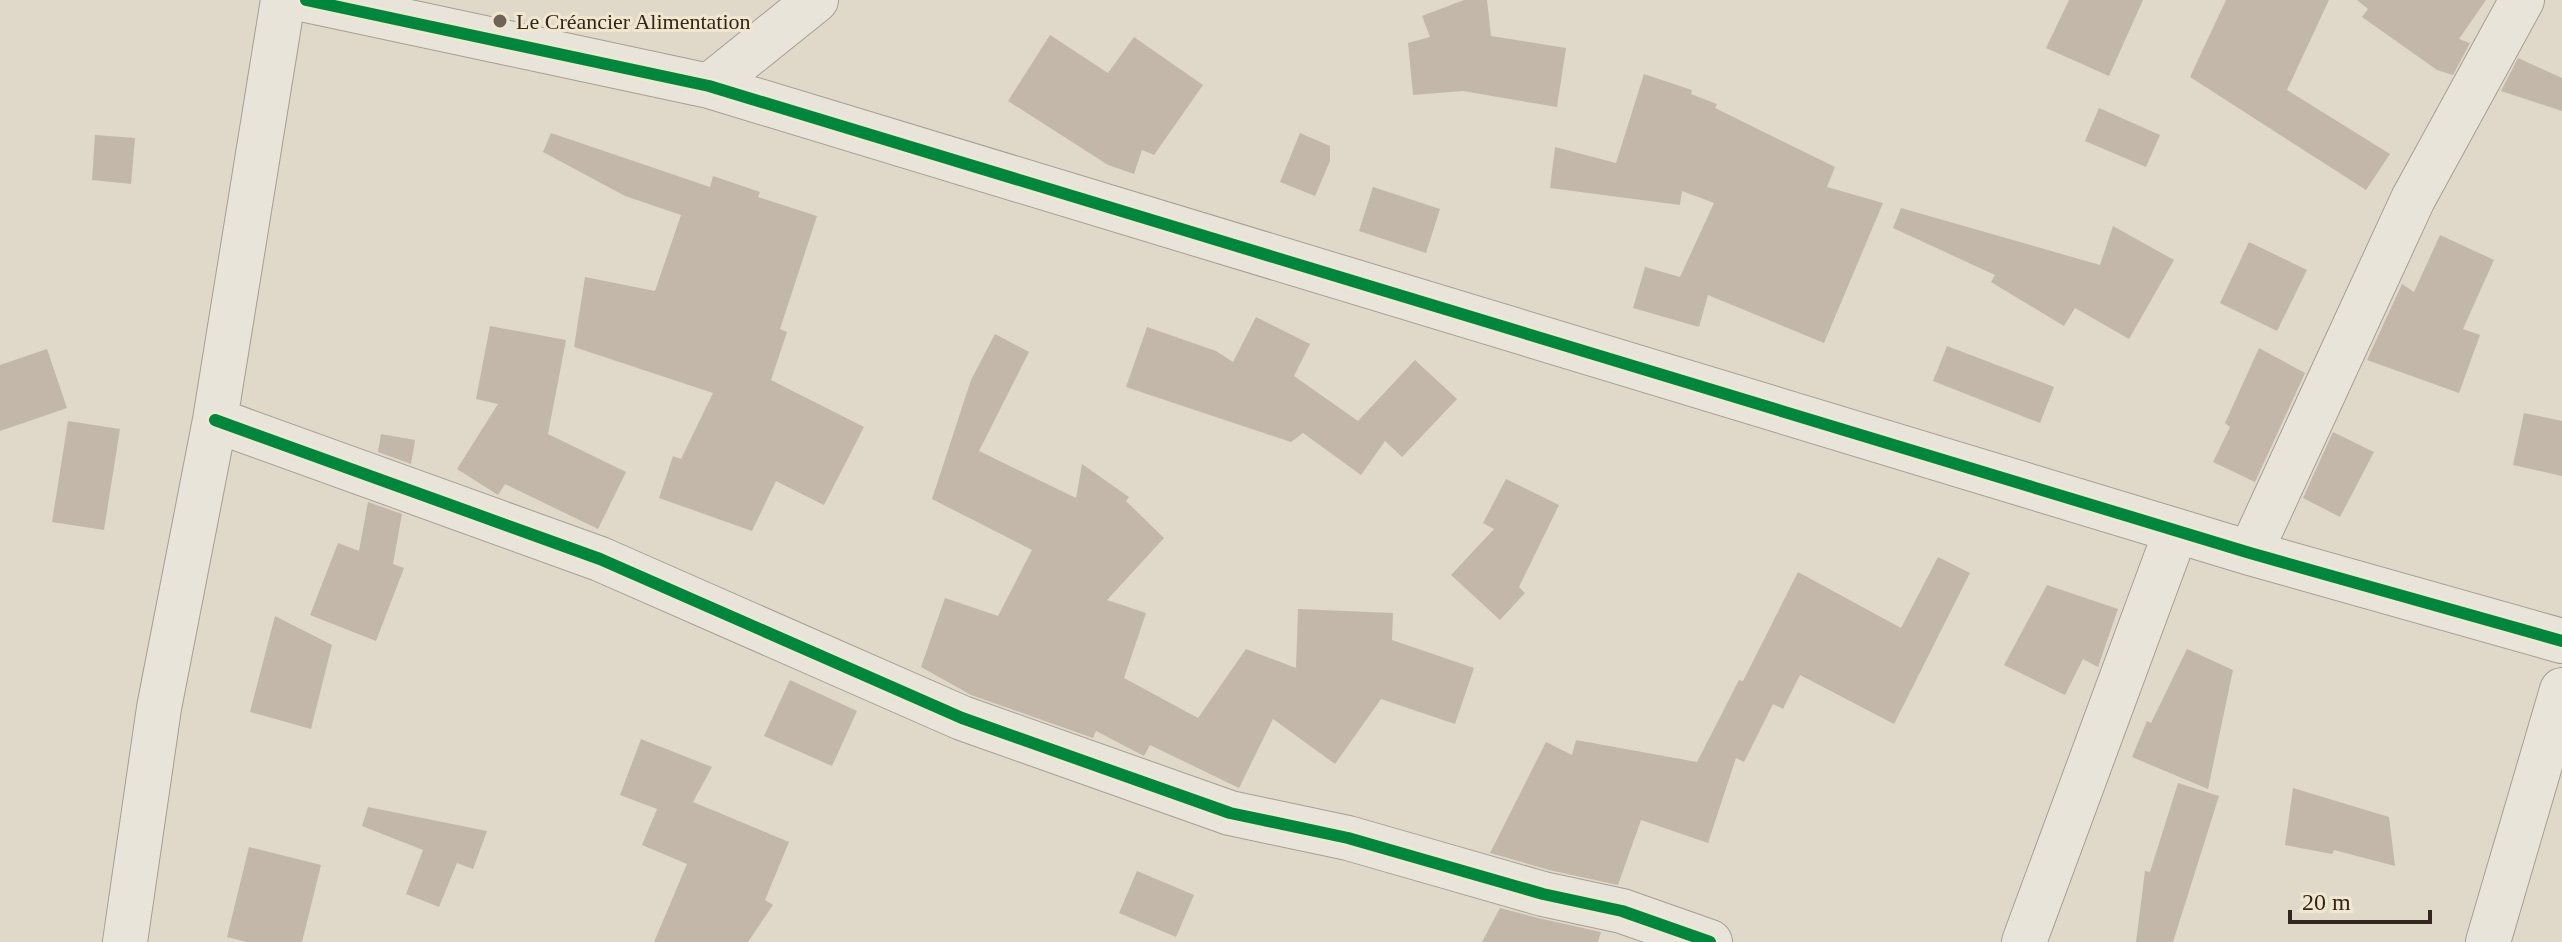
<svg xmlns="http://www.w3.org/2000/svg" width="2562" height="942" viewBox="0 0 2562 942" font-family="Georgia,serif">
  <rect width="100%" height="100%" fill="#e0d8c9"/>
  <path fill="#c3b7aa" d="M 1464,0 L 1487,0 L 1491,36 L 1566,48 L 1557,107 L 1463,91 L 1413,95 L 1408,43 L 1430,37 L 1422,16 Z
    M 2069,0 L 2143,0 L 2109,76 L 2046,48 Z
    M 2226,0 L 2329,0 L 2287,90 L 2390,154 L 2366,190 L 2190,77 Z
    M 2357,0 L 2486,0 L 2459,39 L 2470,43 L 2453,75 L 2437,70 L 2362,17 L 2368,9 Z
    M 1050,35 L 1108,73 L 1134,37 L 1203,85 L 1154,155 L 1142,150 L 1134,174 L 1108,165 L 1008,101 Z
    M 2518,58 L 2562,78 L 2562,111 L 2501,91 Z
    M 1644,74 L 1692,90 L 1691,94 L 1717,104 L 1715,108 L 1835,167 L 1827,187 L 1883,203 L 1824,343 L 1708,295 L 1699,327 L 1633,308 L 1645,267 L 1680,277 L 1714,203 L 1682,191 L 1680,205 L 1550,188 L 1555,147 L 1616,163 Z
    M 2099,108 L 2160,135 L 2146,167 L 2085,141 Z
    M 551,133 L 710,187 L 713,176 L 760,192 L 758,197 L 817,216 L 780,329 L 787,332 L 771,380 L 864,427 L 824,505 L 776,481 L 752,531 L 659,498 L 673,456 L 681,459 L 713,393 L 574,347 L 585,277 L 655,291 L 681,215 L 625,196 L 543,152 Z
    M 1300,133 L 1330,146 L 1330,161 L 1315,196 L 1280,182 Z
    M 95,135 L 135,138 L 131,184 L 92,180 Z
    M 1373,187 L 1440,209 L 1426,253 L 1359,231 Z
    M 1901,208 L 2100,265 L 2113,226 L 2174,260 L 2129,339 L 2075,308 L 2064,326 L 1991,282 L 1995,275 L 1893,228 Z
    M 2440,235 L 2494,260 L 2463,329 L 2480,335 L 2459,393 L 2367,360 L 2402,284 L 2414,292 Z
    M 2249,242 L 2307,270 L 2277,331 L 2220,303 Z
    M 1256,317 L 1310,344 L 1294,376 L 1358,421 L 1415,360 L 1457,399 L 1402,457 L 1385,441 L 1361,475 L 1303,433 L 1291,442 L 1126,387 L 1147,327 L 1216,351 L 1233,362 Z
    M 490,326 L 566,340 L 548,434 L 626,472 L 598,529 L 505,484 L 498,495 L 457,469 L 498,404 L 476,399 Z
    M 995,334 L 1029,352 L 979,451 L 1076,498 L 1082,464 L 1129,497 L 1126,501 L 1164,538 L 1107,600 L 1146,613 L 1124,678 L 1198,718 L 1246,649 L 1296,668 L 1298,609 L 1393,613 L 1392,640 L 1474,668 L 1455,724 L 1381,699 L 1335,764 L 1273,719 L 1239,788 L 1150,745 L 1144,756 L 1096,731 L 1093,738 L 971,695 L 921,667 L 945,598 L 998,616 L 1032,550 L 932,499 L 971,380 Z
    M 1947,346 L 2054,387 L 2040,423 L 1933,381 Z
    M 2259,348 L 2305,373 L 2255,482 L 2213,462 L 2230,427 L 2225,423 Z
    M 47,349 L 67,408 L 0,431 L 0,365 Z
    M 2524,413 L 2562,421 L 2562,476 L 2513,465 Z
    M 68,421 L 120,429 L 104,530 L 52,522 Z
    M 2333,432 L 2374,452 L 2340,517 L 2303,498 Z
    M 381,434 L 415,440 L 411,464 L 378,452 Z
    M 1506,479 L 1559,505 L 1519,587 L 1525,593 L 1500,620 L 1451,575 L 1494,529 L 1483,523 Z
    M 368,502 L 402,514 L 393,564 L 404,568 L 376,641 L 310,615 L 338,543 L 359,551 Z
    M 1938,557 L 1970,573 L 1894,724 L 1800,675 L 1783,709 L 1773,704 L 1744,762 L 1736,758 L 1708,843 L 1641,820 L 1618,885 L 1549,870 L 1490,853 L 1546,742 L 1572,755 L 1576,740 L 1697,762 L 1739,680 L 1743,681 L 1798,572 L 1901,628 Z
    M 2047,585 L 2118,609 L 2098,667 L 2083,659 L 2065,695 L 2004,665 Z
    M 275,616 L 332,645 L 311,729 L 250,712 Z
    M 2187,649 L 2233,670 L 2208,789 L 2132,757 L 2147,721 L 2151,723 Z
    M 790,680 L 857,711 L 832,766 L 764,736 Z
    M 641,739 L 712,767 L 693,802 L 789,842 L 765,900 L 773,905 L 748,942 L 654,942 L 687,864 L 642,845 L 657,809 L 620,795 Z
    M 2178,783 L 2219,796 L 2173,942 L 2136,942 L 2145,871 L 2150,872 Z
    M 2293,788 L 2389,817 L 2395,866 L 2334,850 L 2332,854 L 2285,845 Z
    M 368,807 L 487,831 L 473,869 L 457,863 L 439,907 L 406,894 L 423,850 L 362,826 Z
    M 249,847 L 321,865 L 302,942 L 246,942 L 227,937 Z
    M 1137,871 L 1194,895 L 1176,937 L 1119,913 Z
    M 1500,908 L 1538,918 L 1601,932 L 1598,942 L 1482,942 Z"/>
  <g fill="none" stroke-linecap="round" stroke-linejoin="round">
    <g stroke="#a59e93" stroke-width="46">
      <path id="minor" d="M 306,0 L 709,86 L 2250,553 L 2562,641
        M 709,86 L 816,0
        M 215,420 L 600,559 L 962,718 L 1230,813 L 1348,838 L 1543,894 L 1622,911 L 1710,942
        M 2250,553 L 2413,199 L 2522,0
        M 125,942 L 159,708 L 215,420 L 283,0
        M 2024,942 L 2176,531
        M 2488,942 L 2562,690"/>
    </g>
    <use href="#minor" stroke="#e8e4da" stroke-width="44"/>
    <g stroke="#f1e7cf" stroke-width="17">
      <path id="cycleway" d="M 306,0 L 709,86 L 2250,553 L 2562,641
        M 215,420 L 600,559 L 962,718 L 1230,813 L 1348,838 L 1543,894 L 1622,911 L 1710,942"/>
    </g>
    <use href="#cycleway" stroke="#00873e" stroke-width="12"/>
  </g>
  <circle fill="#6f6459" stroke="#f1e7cf" stroke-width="3" cx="500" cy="21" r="8"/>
  <g text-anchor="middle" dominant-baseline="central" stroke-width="6" stroke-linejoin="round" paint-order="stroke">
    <g font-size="22" fill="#32261d" stroke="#f1e7cf" text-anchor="start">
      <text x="516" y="21">Le Créancier Alimentation</text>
    </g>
  </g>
  <path d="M2290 910v12h140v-12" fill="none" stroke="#32261d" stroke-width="4"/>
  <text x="2302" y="910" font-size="24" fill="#32261d" stroke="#f1e7cf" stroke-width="6" paint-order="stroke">20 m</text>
</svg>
